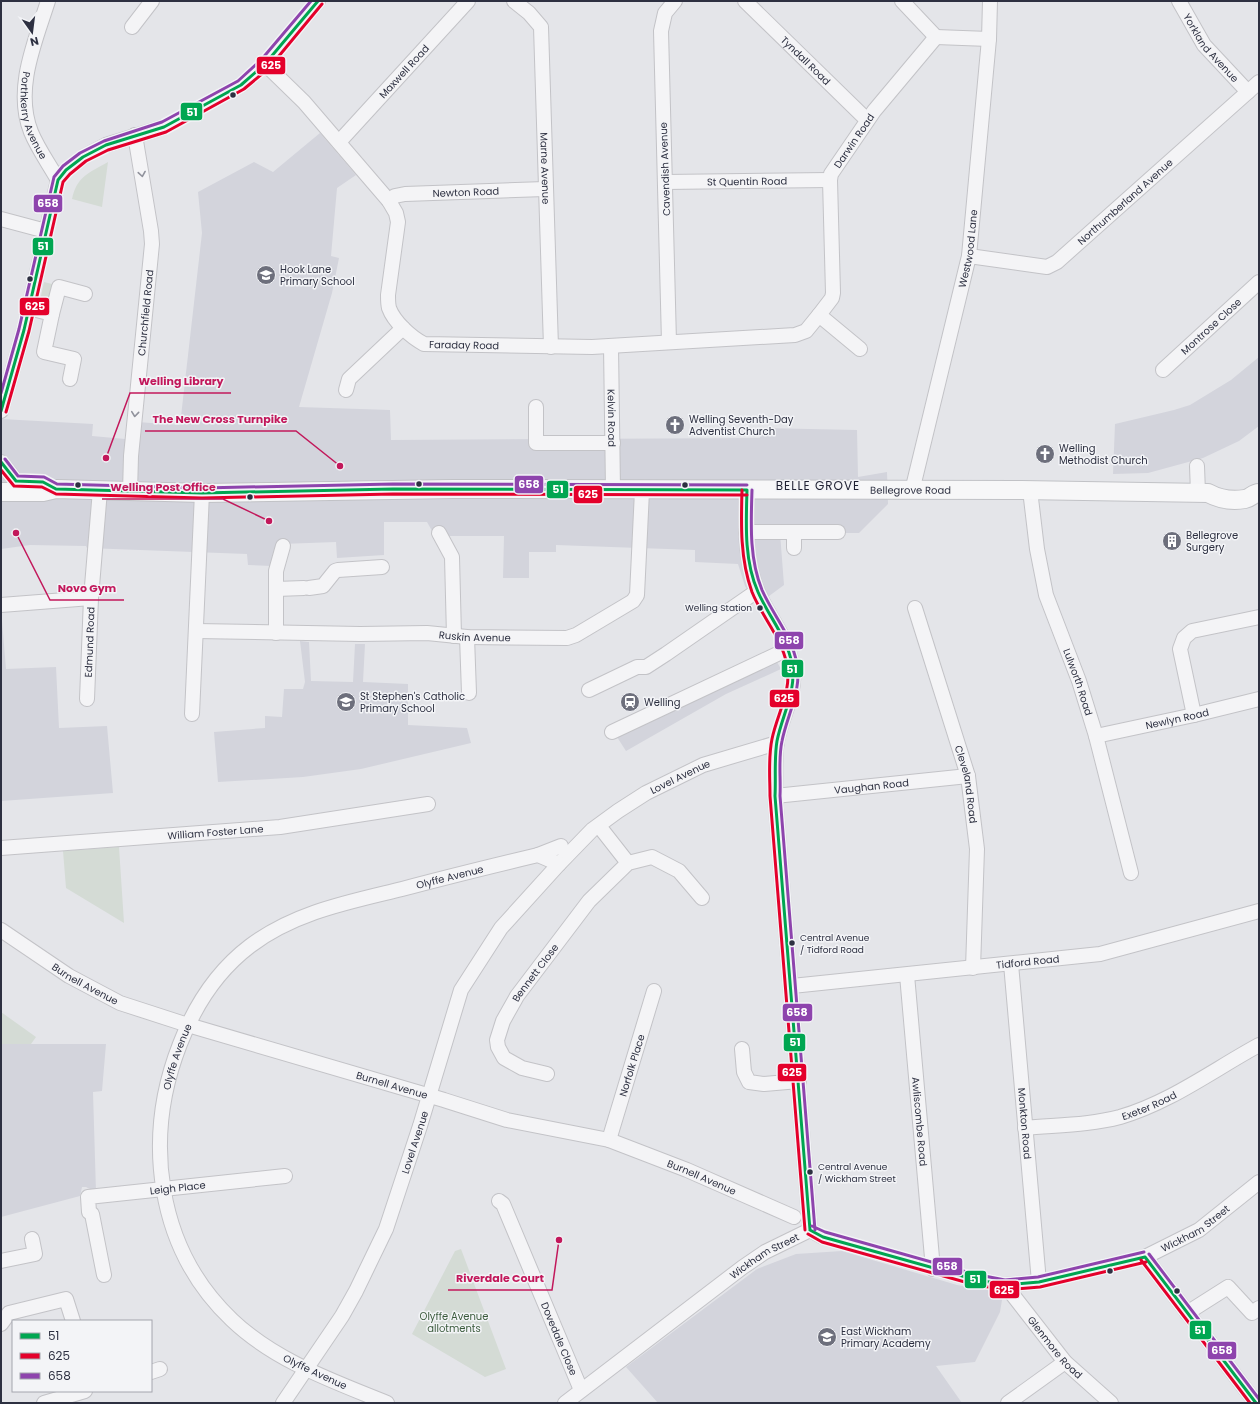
<svg xmlns="http://www.w3.org/2000/svg" width="1260" height="1404" viewBox="0 0 1260 1404" font-family="Poppins,sans-serif">
  <rect width="100%" height="100%" fill="#e4e5e9"/>
  <path fill="#d3d4dc" d="M 320,133 L 356,175 L 337,188 L 331,256 L 339,258 L 332,293 L 299,407 L 390,410 L 391,440 L 760,438 L 759,428 L 857,430 L 858,477 L 887,472 L 888,504 L 859,533 L 780,533 L 784,585 L 757,605 L 745,586 L 738,564 L 695,562 L 695,550 L 556,545 L 556,552 L 529,552 L 529,578 L 503,578 L 504,536 L 435,536 L 427,522 L 384,522 L 384,555 L 337,558 L 336,542 L 281,544 L 272,566 L 248,565 L 247,554 L 87,548 L 86,546 L 30,545 L 1,549 L 1,419 L 93,424 L 92,436 L 136,440 L 137,422 L 180,425 L 202,233 L 198,192 L 254,162 L 273,172 Z
    M 1259,357 L 1259,426 L 1239,441 L 1203,458 L 1148,473 L 1113,474 L 1115,424 L 1174,410 L 1190,405 L 1231,380 Z
    M 1,609 L 6,669 L 56,667 L 59,728 L 107,726 L 113,793 L 1,801 Z
    M 300,641 L 309,642 L 311,681 L 353,682 L 355,644 L 365,644 L 363,682 L 408,684 L 408,725 L 467,728 L 471,743 L 361,769 L 303,777 L 218,782 L 214,732 L 265,728 L 265,716 L 282,717 L 284,689 L 303,689 L 305,682 Z
    M 777,662 L 781,669 L 726,694 L 626,751 L 617,737 L 772,663 Z
    M 1,1044 L 106,1044 L 102,1091 L 93,1092 L 96,1192 L 86,1187 L 82,1187 L 80,1196 L 1,1217 Z
    M 842,1251 L 957,1285 L 1000,1292 L 1002,1300 L 1000,1312 L 975,1362 L 936,1366 L 962,1403 L 658,1403 L 626,1367 L 757,1269 L 796,1254 Z"/>
  <path fill="#d4dbd5" d="M 108,162 L 102,207 L 72,199 C 77,176 89,173 108,162 Z
    M 44,282 L 52,284 L 54,294 L 47,306 L 39,305 Z
    M 119,847 L 124,923 L 66,888 L 63,851 Z
    M 1,1012 L 36,1037 L 31,1044 L 1,1044 Z
    M 461,1249 L 506,1369 L 485,1377 L 412,1334 L 455,1251 Z"/>
  <g fill="none" stroke-linecap="round" stroke-linejoin="round">
    <g stroke="#c3c3c7" stroke-width="16">
      <g id="minor">
        <path id="s1" d="M 48,1 C 35,42 14,89 31,132 C 38,149 49,164 58,180"/>
        <path id="s2" d="M 514,1 L 529,13 L 541,27 L 551,347"/>
        <path id="s3" d="M 745,1 L 867,120"/>
        <path d="M 902,1 L 936,37"/>
        <path id="s4" d="M 1179,1 L 1204,45 L 1248,92"/>
        <path d="M 132,27 L 152,1"/>
        <path d="M 936,37 L 989,39"/>
        <path id="s5" d="M 265,64 L 304,102 L 389,201 L 396,213 L 398,222 L 388,295 C 388,299 388,304 389,308 C 394,322 411,337 424,344 L 592,347 L 795,335 L 806,331 L 819,315 L 860,349"/>
        <path id="s6" d="M 339,142 L 468,1"/>
        <path id="s7" d="M 665,182 L 830,180"/>
        <path id="s8" d="M 389,201 L 395,196 L 405,194 L 545,189"/>
        <path d="M 1,219 L 46,231"/>
        <path id="s9" d="M 969,256 L 1047,267 L 1057,262 L 1259,82"/>
        <path d="M 29,308 L 52,314 L 44,352 L 74,359 L 70,379"/>
        <path d="M 52,314 L 59,287 L 85,294"/>
        <path id="s10" d="M 819,315 L 832,298 L 833,293 L 830,180 L 831,174 L 874,111 L 936,37"/>
        <path d="M 669,342 L 661,31 L 665,13 L 675,1"/>
        <path id="s11" d="M 611,346 L 613,490"/>
        <path id="s12" d="M 1163,370 L 1259,282"/>
        <path d="M 346,390 L 349,379 L 403,328"/>
        <path d="M 536,407 L 536,443 L 613,443"/>
        <path d="M 1,411 L 24,330 L 58,180 L 66,170 L 83,157 L 106,145 L 164,127 L 241,85 L 265,64 L 318,1"/>
        <path d="M 1,462 L 16,481"/>
        <path d="M 1197,466 L 1198,493"/>
        <path d="M 747,490 C 746,524 744,557 757,590 C 767,615 787,636 792,664 C 798,690 782,715 777,741 C 774,758 776,778 775,796 L 810,1230"/>
        <path id="s13" d="M 1030,490 L 1037,549 L 1046,595 L 1079,681 L 1096,736 L 1131,873"/>
        <path id="s14" d="M 912,491 L 969,256 L 989,39 L 990,1"/>
        <path id="s15" d="M 130,492 L 131,456 L 152,244 L 151,231 L 135,135"/>
        <path d="M 746,532 L 838,532"/>
        <path d="M 439,533 L 452,557 L 454,636"/>
        <path d="M 794,548 L 794,532"/>
        <path d="M 309,588 L 323,586 L 335,571 L 338,570 L 382,567"/>
        <path d="M 276,589 L 304,588"/>
        <path d="M 1,605 L 91,598"/>
        <path id="s16" d="M 915,608 L 968,776 L 977,849 L 973,968"/>
        <path id="s17" d="M 196,631 L 360,634 L 427,633 L 467,637 L 567,638 L 576,635 L 633,601 L 637,595 L 642,491"/>
        <path d="M 276,633 L 276,571 L 283,546"/>
        <path d="M 467,637 L 469,693"/>
        <path d="M 589,690 L 637,667 L 646,667 L 666,654 L 757,591"/>
        <path id="s18" d="M 87,699 L 91,598 L 100,490"/>
        <path d="M 192,714 L 202,493"/>
        <path d="M 1194,715 L 1180,649 L 1184,638 L 1192,631 L 1259,617"/>
        <path d="M 612,732 L 788,649"/>
        <path id="s19" d="M 1096,736 L 1194,715 L 1259,699"/>
        <path id="s20" d="M 775,796 L 968,776"/>
        <path d="M 599,826 L 628,863"/>
        <path id="s21" d="M 1,848 L 280,827 L 428,804"/>
        <path d="M 538,855 L 561,846"/>
        <path id="s22" d="M 1,930 L 69,976 L 120,1003 L 188,1025 L 444,1100 L 507,1120 L 609,1140 L 687,1170 L 794,1217"/>
        <path id="s23" d="M 1011,964 L 1039,1282"/>
        <path id="s24" d="M 907,975 L 933,1269"/>
        <path id="s25" d="M 792,986 L 1100,954 L 1259,911"/>
        <path d="M 742,1049 L 744,1072 L 749,1082 L 764,1084 L 799,1081"/>
        <path id="s26" d="M 547,1074 L 522,1068 L 504,1058 L 498,1047 L 497,1040 L 503,1021 L 517,996 L 589,901 L 628,863 L 652,857 L 679,871 L 702,898"/>
        <path id="s27" d="M 1025,1128 C 1057,1125 1090,1125 1120,1117 C 1171,1102 1213,1070 1259,1045"/>
        <path id="s28" d="M 609,1140 L 654,991"/>
        <path id="s29" d="M 499,1201 L 503,1204 L 581,1390"/>
        <path id="s30" d="M 810,1230 L 823,1237 L 973,1279 L 1005,1285 L 1039,1282 L 1145,1257 L 1199,1230 L 1259,1182"/>
        <path d="M 1145,1257 L 1256,1403"/>
        <path d="M 1,1261 L 35,1254 L 32,1239"/>
        <path id="s31" d="M 104,1275 L 92,1214 L 89,1212 L 88,1197 L 285,1176"/>
        <path id="s32" d="M 1005,1285 L 1065,1362 L 1111,1403"/>
        <path d="M 1187,1313 L 1228,1287 L 1252,1313 L 1259,1308"/>
        <path d="M 1,1324 L 9,1313 L 66,1299 L 73,1321"/>
        <path d="M 151,1372 L 160,1369"/>
        <path d="M 44,1403 L 85,1391"/>
        <path id="s33" d="M 283,1403 L 342,1316 L 356,1291 L 386,1229 L 420,1126 L 461,990 L 501,928 L 559,864 L 592,830 L 618,811 L 646,793 L 703,765 L 777,743"/>
        <path id="s34" d="M 387,1403 C 333,1381 275,1361 232,1320 C 156,1248 143,1138 180,1044 C 195,1005 217,971 250,946 C 295,912 349,902 402,889 C 447,877 492,866 538,855 L 559,864"/>
        <path id="s35" d="M 565,1403 L 743,1267 L 765,1252 L 810,1230"/>
        <path d="M 1008,1403 L 1065,1362"/>
      </g>
    </g>
    <g stroke="#c1c2c6" stroke-width="20">
      <g id="major">
        <path id="s36" d="M 1,492 L 43,492 L 56,489 L 202,493 L 453,489 L 1022,490 L 1208,493 C 1219,499 1233,501 1245,499 C 1251,498 1253,493 1259,493"/>
      </g>
    </g>
    <use href="#minor" stroke="#f4f4f6" stroke-width="14"/>
    <use href="#major" stroke="#f7f7f8" stroke-width="18"/>
    <g stroke="#f3f4f7" stroke-width="6">
      <path id="bus-1" d="M 1,411 L 24,330 L 58,180 L 66,170 L 83,157 L 106,145 L 164,127 L 241,85 L 265,64 L 318,1
        M 1,462 L 16,481 L 43,482 L 56,489 L 202,493 L 393,489 L 747,490
        M 747,490 C 746,524 744,561 758,592 C 769,617 787,637 792,664 C 797,691 782,715 777,741 C 774,759 776,778 775,796 L 810,1230
        M 810,1230 L 823,1237 L 973,1279 L 1005,1285 L 1039,1282 L 1145,1257
        M 1145,1257 L 1256,1403"/>
    </g>
    <g stroke="#f3f4f7" stroke-width="6">
      <path id="bus-2" d="M 6,412 L 29,331 L 63,182 L 70,174 L 86,161 L 108,150 L 166,132 L 244,89 L 269,68 L 322,4
        M 1,470 L 14,486 L 42,487 L 56,494 L 202,498 L 393,494 L 747,495
        M 742,490 C 741,524 740,559 752,592 C 762,617 782,638 787,665 C 792,691 777,714 772,739 C 768,758 770,777 770,796 L 805,1230
        M 808,1234 L 822,1242 L 972,1284 L 1005,1290 L 1040,1287 L 1146,1262
        M 1141,1260 L 1250,1403"/>
    </g>
    <g stroke="#f3f4f7" stroke-width="6">
      <path id="bus-3" d="M 1,393 L 19,329 L 54,177 L 63,166 L 80,153 L 104,141 L 162,122 L 238,81 L 261,60 L 311,1
        M 5,459 L 18,476 L 44,477 L 57,484 L 202,488 L 393,484 L 747,485
        M 752,490 C 751,523 749,558 762,590 C 773,615 792,636 797,664 C 802,691 787,715 782,741 C 778,759 781,778 780,796 L 815,1230
        M 812,1226 L 825,1232 L 974,1274 L 1005,1280 L 1038,1277 L 1144,1252
        M 1149,1254 L 1259,1399"/>
    </g>
    <use href="#bus-1" stroke="#00a651" stroke-width="3"/>
    <use href="#bus-2" stroke="#e4002b" stroke-width="3"/>
    <use href="#bus-3" stroke="#8e44ad" stroke-width="3"/>
  </g>
  <defs><path id="oneway-chevron" d="M-2-3.5L2.5 0L-2 3.5" fill="none" stroke-width="1.6" stroke-linecap="round" stroke-linejoin="round"/></defs>
  <g stroke="#90929c">
    <use href="#oneway-chevron" transform="translate(142 174) rotate(81)"/>
    <use href="#oneway-chevron" transform="translate(135 414) rotate(96)"/>
  </g>
  <defs>
    <g id="school-disc" transform="scale(1)"><circle r="9.5" fill="#6d6f7c" stroke="#f3f4f7"/><path d="M0-5L7-2L0 1L-7-2ZM-4 1L0 2.5L4 1V4Q0 6-4 4Z" fill="#fff"/></g>
    <g id="church-disc" transform="scale(1)"><circle r="9.5" fill="#6d6f7c" stroke="#f3f4f7"/><path d="M-1.2-6h2.4v3.5h3.3v2.4h-3.3V6h-2.4V-.1h-3.3v-2.4h3.3Z" fill="#fff"/></g>
    <g id="building-disc" transform="scale(1)"><circle r="9.5" fill="#6d6f7c" stroke="#f3f4f7"/><path d="M-4-6H4V6H1V3H-1V6H-4ZM-2.5-4.3h1.7v1.8h-1.7ZM.8-4.3h1.7v1.8H.8ZM-2.5-1h1.7V.8h-1.7ZM.8-1h1.7V.8H.8Z" fill="#fff"/></g>
    <g id="station-disc" transform="scale(1)"><circle r="9.5" fill="#6d6f7c" stroke="#f3f4f7"/><path d="M-3-6H3Q5-6 5-4V2Q5 4 3 4L4.5 6H3L1.5 4h-3L-3 6H-4.5L-3 4Q-5 4-5 2V-4Q-5-6-3-6ZM-3.5-4v3h7v-3ZM-3.5 1v1.5H-2V1ZM2 1v1.5H3.5V1Z" fill="#fff"/></g>
  </defs>
  <g fill-rule="evenodd">
    <use href="#school-disc" x="266" y="275"/>
    <use href="#church-disc" x="675" y="425"/>
    <use href="#church-disc" x="1045" y="454"/>
    <use href="#building-disc" x="1172" y="541"/>
    <use href="#school-disc" x="346" y="702"/>
    <use href="#station-disc" x="630" y="702"/>
    <use href="#school-disc" x="827" y="1337"/>
  </g>
  <g fill="#2d3041" stroke="#f3f4f7" stroke-width="1.5">
    <circle cx="233" cy="95" r="3.5"/>
    <circle cx="30" cy="279" r="3.5"/>
    <circle cx="419" cy="484" r="3.5"/>
    <circle cx="78" cy="485" r="3.5"/>
    <circle cx="685" cy="485" r="3.5"/>
    <circle cx="250" cy="497" r="3.5"/>
    <circle cx="760" cy="608" r="3.5"/>
    <circle cx="792" cy="943" r="3.5"/>
    <circle cx="810" cy="1172" r="3.5"/>
    <circle cx="1110" cy="1271" r="3.5"/>
    <circle cx="1177" cy="1291" r="3.5"/>
  </g>
  <g text-anchor="middle" dominant-baseline="central" stroke-width="3" stroke-linejoin="round" paint-order="stroke">
    <g font-size="9" fill="#2d3041" stroke="#f3f4f7" text-anchor="start">
      <text x="752" y="608" text-anchor="end">Welling Station</text>
      <text x="800" y="938">Central Avenue<tspan x="800" dy="12">/ Tidford Road</tspan></text>
      <text x="818" y="1167">Central Avenue<tspan x="818" dy="12">/ Wickham Street</tspan></text>
    </g>
    <g font-size="10" fill="#2d3041" stroke="#f3f4f7">
      <text stroke="none"><textPath href="#s4" startOffset="57">Yorkland Avenue</textPath></text>
      <text stroke="none"><textPath href="#s3" startOffset="85">Tyndall Road</textPath></text>
      <text stroke="none"><textPath href="#s6" startOffset="96">Maxwell Road</textPath></text>
      <text stroke="none"><textPath href="#s1" startOffset="119">Porthkerry Avenue</textPath></text>
      <text stroke="none"><textPath href="#s10" startOffset="186">Darwin Road</textPath></text>
      <text stroke="none"><textPath href="#s2" startOffset="179">Marne Avenue</textPath></text>
      <text transform="translate(665 169) rotate(-92)">Cavendish Avenue</text>
      <text stroke="none"><textPath href="#s7" startOffset="82">St Quentin Road</textPath></text>
      <text stroke="none"><textPath href="#s8" startOffset="79">Newton Road</textPath></text>
      <text stroke="none"><textPath href="#s9" startOffset="181">Northumberland Avenue</textPath></text>
      <text stroke="none"><textPath href="#s14" startOffset="249">Westwood Lane</textPath></text>
      <text stroke="none"><textPath href="#s15" startOffset="180">Churchfield Road</textPath></text>
      <text stroke="none"><textPath href="#s12" startOffset="65">Montrose Close</textPath></text>
      <text stroke="none"><textPath href="#s5" startOffset="386">Faraday Road</textPath></text>
      <text stroke="none"><textPath href="#s11" startOffset="72">Kelvin Road</textPath></text>
      <text stroke="none"><textPath href="#s36" startOffset="910">Bellegrove Road</textPath></text>
      <text stroke="none"><textPath href="#s17" startOffset="279">Ruskin Avenue</textPath></text>
      <text stroke="none"><textPath href="#s18" startOffset="57">Edmund Road</textPath></text>
      <text stroke="none"><textPath href="#s13" startOffset="199">Lulworth Road</textPath></text>
      <text stroke="none"><textPath href="#s19" startOffset="83">Newlyn Road</textPath></text>
      <text stroke="none"><textPath href="#s33" startOffset="764">Lovel Avenue</textPath></text>
      <text stroke="none"><textPath href="#s16" startOffset="184">Cleveland Road</textPath></text>
      <text stroke="none"><textPath href="#s20" startOffset="97">Vaughan Road</textPath></text>
      <text stroke="none"><textPath href="#s21" startOffset="215">William Foster Lane</textPath></text>
      <text stroke="none"><textPath href="#s34" startOffset="810">Olyffe Avenue</textPath></text>
      <text stroke="none"><textPath href="#s25" startOffset="237">Tidford Road</textPath></text>
      <text stroke="none"><textPath href="#s26" startOffset="144">Bennett Close</textPath></text>
      <text stroke="none"><textPath href="#s22" startOffset="100">Burnell Avenue</textPath></text>
      <text stroke="none"><textPath href="#s34" startOffset="462">Olyffe Avenue</textPath></text>
      <text stroke="none"><textPath href="#s28" startOffset="78">Norfolk Place</textPath></text>
      <text stroke="none"><textPath href="#s22" startOffset="424">Burnell Avenue</textPath></text>
      <text stroke="none"><textPath href="#s27" startOffset="127">Exeter Road</textPath></text>
      <text stroke="none"><textPath href="#s24" startOffset="147">Awliscombe Road</textPath></text>
      <text stroke="none"><textPath href="#s23" startOffset="160">Monkton Road</textPath></text>
      <text stroke="none"><textPath href="#s33" startOffset="294">Lovel Avenue</textPath></text>
      <text stroke="none"><textPath href="#s22" startOffset="748">Burnell Avenue</textPath></text>
      <text stroke="none"><textPath href="#s31" startOffset="171">Leigh Place</textPath></text>
      <text stroke="none"><textPath href="#s30" startOffset="404">Wickham Street</textPath></text>
      <text stroke="none"><textPath href="#s35" startOffset="248">Wickham Street</textPath></text>
      <text stroke="none"><textPath href="#s29" startOffset="151">Dovedale Close</textPath></text>
      <text stroke="none"><textPath href="#s32" startOffset="80">Glenmore Road</textPath></text>
      <text transform="translate(315 1372) rotate(25)">Olyffe Avenue</text>
    </g>
    <g font-size="10" fill="#2d3041" stroke="#f3f4f7" text-anchor="start">
      <text x="280" y="269">Hook Lane<tspan x="280" dy="12">Primary School</tspan></text>
      <text x="689" y="419">Welling Seventh-Day<tspan x="689" dy="12">Adventist Church</tspan></text>
      <text x="1059" y="448">Welling<tspan x="1059" dy="12">Methodist Church</tspan></text>
      <text x="1186" y="535">Bellegrove<tspan x="1186" dy="12">Surgery</tspan></text>
      <text x="360" y="696">St Stephen's Catholic<tspan x="360" dy="12">Primary School</tspan></text>
      <text x="644" y="702">Welling</text>
      <text x="841" y="1331">East Wickham<tspan x="841" dy="12">Primary Academy</tspan></text>
    </g>
    <g font-size="10" fill="#3b5b3c" stroke="#f3f4f7">
      <text x="454" y="1316">Olyffe Avenue<tspan x="454" dy="12">allotments</tspan></text>
    </g>
    <g font-size="12" letter-spacing="1" fill="#1f2132" stroke="#f3f4f7">
      <text x="818" y="485">BELLE GROVE</text>
    </g>
  </g>
  <path fill="none" stroke="#c2185b" stroke-width="1.5" d="M106 458L130 393H231M340 466L296 431H145M269 521L223 499H102M16 533L50 600H124M559 1240L552 1290H448"/>
  <g fill="#c2185b" stroke="#f3f4f7" stroke-width="1.5">
    <circle cx="106" cy="458" r="4"/>
    <circle cx="340" cy="466" r="4"/>
    <circle cx="269" cy="521" r="4"/>
    <circle cx="16" cy="533" r="4"/>
    <circle cx="559" cy="1240" r="4"/>
  </g>
  <g font-size="11" text-anchor="middle" font-weight="bold" fill="#c2185b" stroke="#f3f4f7" stroke-width="3" stroke-linejoin="round" paint-order="stroke">
    <text x="181" y="385">Welling Library</text>
    <text x="220" y="423">The New Cross Turnpike</text>
    <text x="163" y="491">Welling Post Office</text>
    <text x="87" y="592">Novo Gym</text>
    <text x="500" y="1282">Riverdale Court</text>
  </g>
  <g stroke="#f3f4f7" stroke-width="1.5">
    <rect x="256" y="56" width="30" height="19" rx="4" fill="#e4002b"/>
    <rect x="180" y="102" width="23" height="19" rx="4" fill="#00a651"/>
    <rect x="33" y="194" width="30" height="19" rx="4" fill="#8e44ad"/>
    <rect x="32" y="237" width="22" height="19" rx="4" fill="#00a651"/>
    <rect x="19" y="297" width="31" height="19" rx="4" fill="#e4002b"/>
    <rect x="514" y="475" width="30" height="19" rx="4" fill="#8e44ad"/>
    <rect x="546" y="480" width="23" height="19" rx="4" fill="#00a651"/>
    <rect x="573" y="485" width="30" height="19" rx="4" fill="#e4002b"/>
    <rect x="774" y="631" width="30" height="19" rx="4" fill="#8e44ad"/>
    <rect x="781" y="659" width="23" height="19" rx="4" fill="#00a651"/>
    <rect x="769" y="689" width="31" height="19" rx="4" fill="#e4002b"/>
    <rect x="782" y="1003" width="31" height="19" rx="4" fill="#8e44ad"/>
    <rect x="783" y="1033" width="23" height="19" rx="4" fill="#00a651"/>
    <rect x="777" y="1063" width="30" height="19" rx="4" fill="#e4002b"/>
    <rect x="932" y="1257" width="31" height="19" rx="4" fill="#8e44ad"/>
    <rect x="964" y="1270" width="23" height="19" rx="4" fill="#00a651"/>
    <rect x="989" y="1280" width="31" height="19" rx="4" fill="#e4002b"/>
    <rect x="1189" y="1320" width="23" height="20" rx="4" fill="#00a651"/>
    <rect x="1207" y="1341" width="30" height="19" rx="4" fill="#8e44ad"/>
  </g>
  <g font-size="11" text-anchor="middle" font-weight="bold" fill="#fff">
    <text x="271" y="69">625</text>
    <text x="192" y="116">51</text>
    <text x="48" y="207">658</text>
    <text x="43" y="250">51</text>
    <text x="35" y="310">625</text>
    <text x="529" y="488">658</text>
    <text x="558" y="493">51</text>
    <text x="588" y="498">625</text>
    <text x="789" y="644">658</text>
    <text x="792" y="673">51</text>
    <text x="784" y="702">625</text>
    <text x="797" y="1016">658</text>
    <text x="795" y="1046">51</text>
    <text x="792" y="1076">625</text>
    <text x="947" y="1270">658</text>
    <text x="975" y="1283">51</text>
    <text x="1004" y="1294">625</text>
    <text x="1200" y="1334">51</text>
    <text x="1222" y="1354">658</text>
  </g>
  <rect width="1260" height="1404" fill="none" stroke="#2d3041" stroke-width="4"/>
  <rect x="12" y="1320" width="140" height="72" fill="#f3f4f7" stroke="#a4a6ae"/>
  <rect x="20" y="1333" width="20" height="6" fill="#00a651" stroke="#a4a6ae"/>
  <text x="48" y="1340" font-size="12" fill="#2d3041">51</text>
  <rect x="20" y="1353" width="20" height="6" fill="#e4002b" stroke="#a4a6ae"/>
  <text x="48" y="1360" font-size="12" fill="#2d3041">625</text>
  <rect x="20" y="1373" width="20" height="6" fill="#8e44ad" stroke="#a4a6ae"/>
  <text x="48" y="1380" font-size="12" fill="#2d3041">658</text>
  <g transform="translate(32 32) rotate(166)" stroke="#f3f4f7" stroke-width="3" paint-order="stroke">
  <path d="M0-3L7 15L0 10L-7 15Z" fill="#2d3041"/>
  <text y="-6" font-size="11" font-weight="bold" text-anchor="middle" fill="#2d3041">N</text>
  </g>
</svg>
